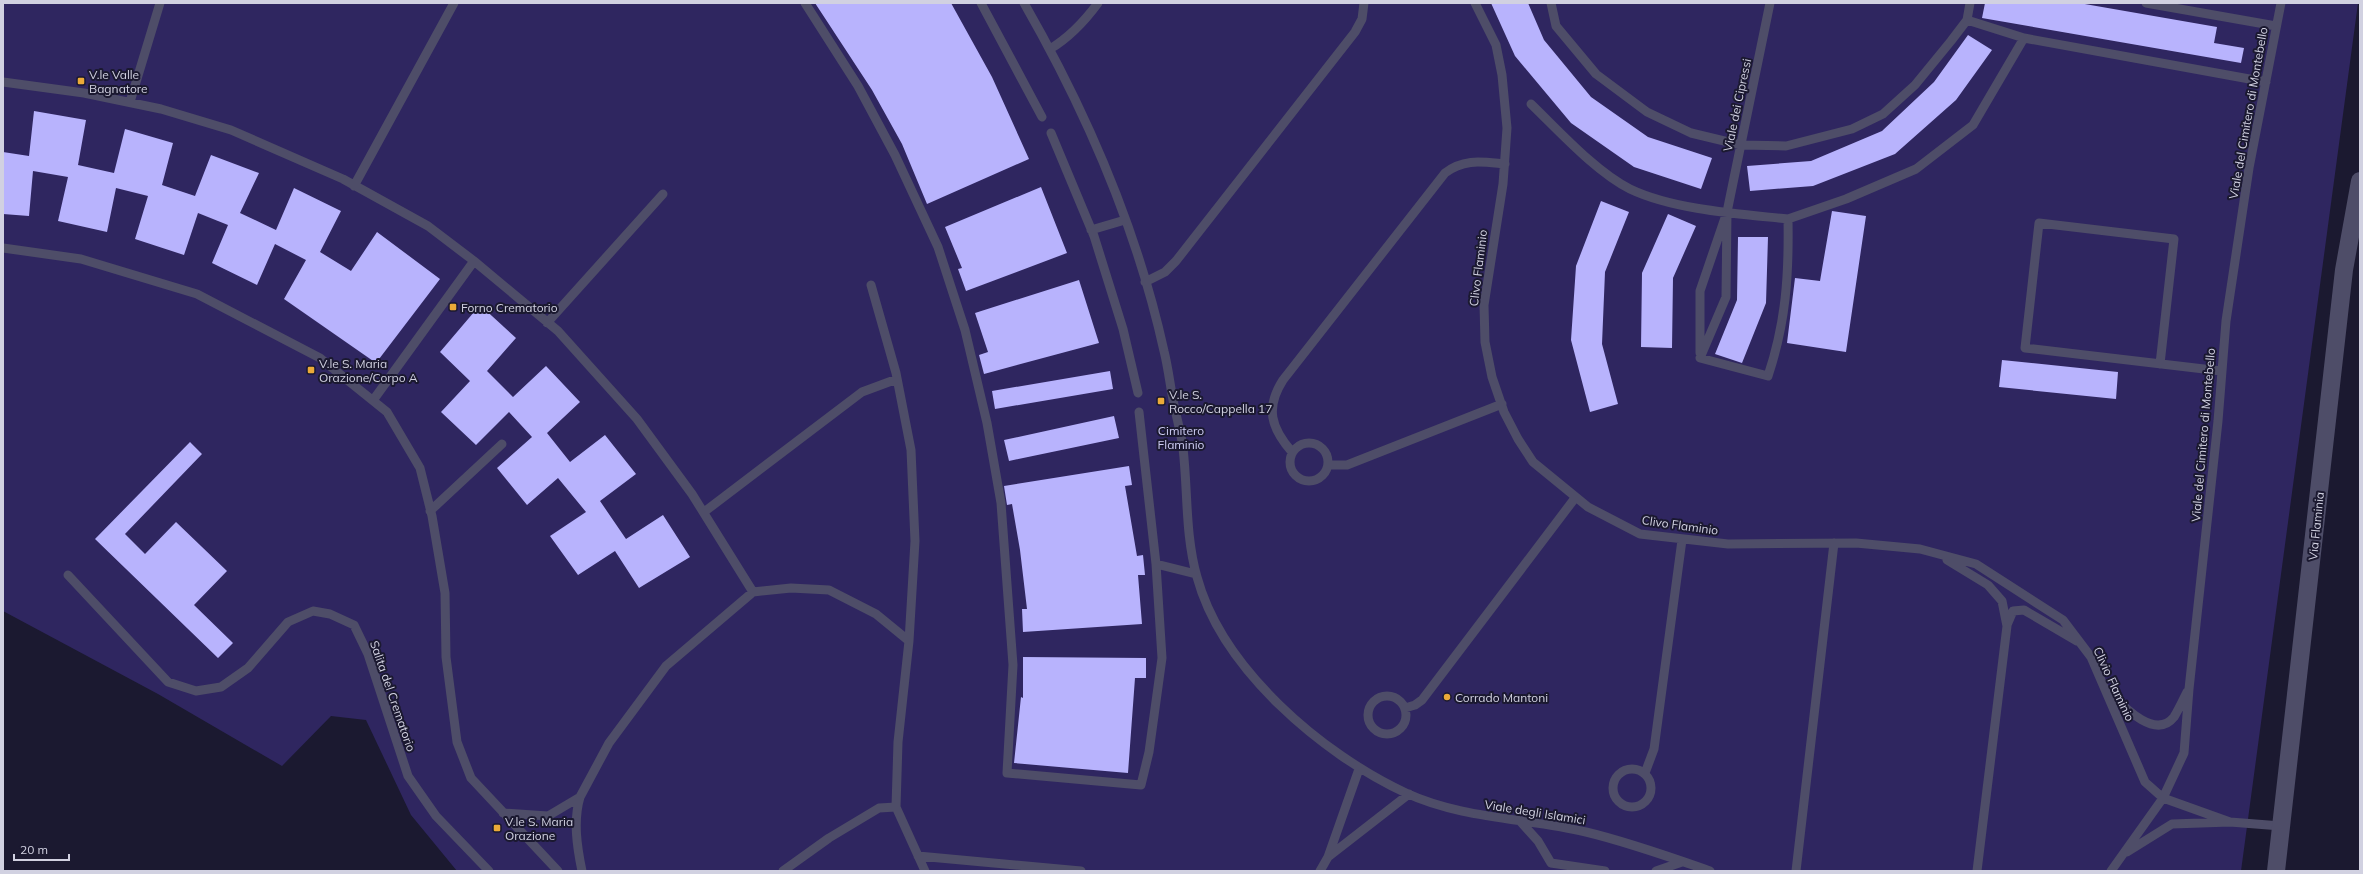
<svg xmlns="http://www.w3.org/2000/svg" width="2363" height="874" viewBox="0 0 2363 874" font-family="Mulish,sans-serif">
  <rect width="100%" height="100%" fill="#1b1930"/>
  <path fill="#2f2660" d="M 3,3 L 2358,3 L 2241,871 L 457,871 L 411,815 L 366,720 L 331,716 L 282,766 L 158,694 L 3,611 Z"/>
  <path fill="#b8b3fd" d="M 815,3 L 951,3 L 992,77 L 1029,159 L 927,204 L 902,144 L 872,90 Z
    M 1491,3 L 1528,3 L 1544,40 L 1591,97 L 1648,137 L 1712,158 L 1701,189 L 1634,167 L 1571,123 L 1515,56 Z
    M 1985,3 L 2079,3 L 2217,27 L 2214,43 L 2244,48 L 2241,63 L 1982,18 Z
    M 1968,35 L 1992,50 L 1956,100 L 1895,154 L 1813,186 L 1750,191 L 1747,166 L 1811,161 L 1882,131 L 1934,82 Z
    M 34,111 L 86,120 L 78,165 L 114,173 L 125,129 L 173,143 L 162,185 L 195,196 L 211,155 L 259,173 L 240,213 L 276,230 L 294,188 L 341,211 L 320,252 L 351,271 L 377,232 L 440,279 L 376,363 L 284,299 L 306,260 L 275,244 L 257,285 L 212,263 L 228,225 L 198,213 L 184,255 L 135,239 L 148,196 L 116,188 L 107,232 L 58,221 L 68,177 L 33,171 L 29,216 L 3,214 L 3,152 L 29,156 Z
    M 1041,187 L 1067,253 L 966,291 L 958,269 L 962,268 L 945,227 Z
    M 1601,201 L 1629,212 L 1605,272 L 1602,344 L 1618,404 L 1590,412 L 1571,340 L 1576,266 Z
    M 1832,211 L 1866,216 L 1846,352 L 1787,343 L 1795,278 L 1820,281 Z
    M 1668,214 L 1696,226 L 1673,278 L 1672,348 L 1641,347 L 1642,273 Z
    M 1738,237 L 1768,237 L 1766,303 L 1742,363 L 1715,354 L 1737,300 Z
    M 1079,280 L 1099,343 L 984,374 L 979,355 L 988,352 L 975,313 Z
    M 480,305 L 516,338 L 487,371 L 513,397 L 546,366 L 580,402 L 547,433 L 570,462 L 605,435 L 636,474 L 600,501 L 626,539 L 663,515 L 690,557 L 639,588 L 615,551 L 578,575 L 550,536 L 586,512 L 558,478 L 527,505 L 497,468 L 532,437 L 509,412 L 476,445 L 441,412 L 470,381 L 440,352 Z
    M 2002,360 L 2118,372 L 2116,399 L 1999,387 Z
    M 1110,371 L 1113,389 L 995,409 L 992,391 Z
    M 1114,416 L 1119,438 L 1009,461 L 1004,440 Z
    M 190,442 L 202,454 L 125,534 L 145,554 L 176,522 L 227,571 L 194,605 L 233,643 L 218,658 L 95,539 Z
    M 1129,466 L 1132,485 L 1125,486 L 1137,556 L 1143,555 L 1145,575 L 1138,575 L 1142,624 L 1023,632 L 1022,609 L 1027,609 L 1020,550 L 1012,504 L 1007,505 L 1004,486 Z
    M 1023,657 L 1146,658 L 1146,678 L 1135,678 L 1128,773 L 1014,763 L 1021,697 L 1023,698 Z"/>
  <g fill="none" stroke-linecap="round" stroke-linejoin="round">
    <path stroke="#4e4d68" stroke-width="9" d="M 805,3 L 858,86 L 895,155 L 938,247 L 965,330 L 987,423 L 1001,503 L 1013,665 L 1007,773 L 1141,785 L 1149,752 L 1162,658 L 1156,564 L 1139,412
      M 981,3 L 1042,117
      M 1024,3 C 1086,111 1137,229 1164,351 C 1168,367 1170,384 1173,400 C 1176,416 1181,432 1183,448 C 1188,491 1185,535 1197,577 C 1222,669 1322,754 1406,793 C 1462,819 1527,818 1586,832 C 1628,842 1670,857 1710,871
      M 1475,3 L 1496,45 L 1502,75 L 1507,128 L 1503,184 L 1484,305 L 1485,342 L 1492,377 L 1504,412 L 1518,439 L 1533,462 L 1588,507 L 1640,534 L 1728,544 L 1856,543 L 1920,549 L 1976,564 L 2063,620 L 2091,657 L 2145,782 L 2163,798 L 2230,822
      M 1551,3 L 1556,26 L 1596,74 L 1647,112 L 1691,133 L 1741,145 L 1786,146 L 1852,129 L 1883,114 L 1915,85 L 1951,41 L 1967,20 L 1970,3
      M 2146,3 L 2276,26
      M 2024,38 L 2266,82
      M 1050,49 C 1070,37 1084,22 1098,3
      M 3,82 L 84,93 L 161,109 L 231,130 L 343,179 L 428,226 L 474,261 L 558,331 L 637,419 L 692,494 L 753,592 L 666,666 L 609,743 L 580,797
      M 130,102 L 160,3
      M 1531,104 C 1559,131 1596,172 1630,189 C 1674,210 1740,214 1788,219 C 1789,275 1786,322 1768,376 L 1700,358 L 1726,297 L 1727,212
      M 1051,133 L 1094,236 L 1123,329 L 1138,393
      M 354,186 L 454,3
      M 1788,219 L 1846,199 L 1916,169 L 1973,125 L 2024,38 L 1967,20
      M 1091,230 L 1125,220
      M 3,248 L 81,259 L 197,294 L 320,358 L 387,412 L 420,468 L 432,516 L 445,593 L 446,657 L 457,742 L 471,778 L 558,871
      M 1145,282 L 1165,272 L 1176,261 L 1355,32 L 1362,19 L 1364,3
      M 871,285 L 896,373 L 911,450 L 915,541 L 909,641 L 898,742 L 896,807 L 925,871
      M 547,323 L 663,194
      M 1700,353 L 1700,291 L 1727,212 L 1770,3
      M 2160,364 L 2174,239 L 2039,223 L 2025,348 L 2221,371
      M 374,399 L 474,261
      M1290 462a19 19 0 1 1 38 0a19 19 0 1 1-38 0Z
      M 1292,452 C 1271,428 1265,408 1283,380 L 1445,173 C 1464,158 1483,162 1505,164
      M 1328,465 L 1347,465 L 1502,404
      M 430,511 L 502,444
      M 704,512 L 862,392 L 897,379
      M 1947,560 L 1988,585 L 2002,601 L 2007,626 L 1977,871
      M 1156,564 L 1196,574
      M 68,575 L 168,682 L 196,691 L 221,687 L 248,668 L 288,622 L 313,611 L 330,614 L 354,625 L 368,654 L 408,776 L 436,816 L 489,871
      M 753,592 L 791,588 L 829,590 L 876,614 L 909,641
      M 2007,625 L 2013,611 L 2024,610 L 2077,641
      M 2109,692 C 2122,705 2155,741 2174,717 C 2179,709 2183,700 2187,692
      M1368 715a19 19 0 1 1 38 0a19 19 0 1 1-38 0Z
      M 1405,708 L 1415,705 L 1422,700 L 1575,498
      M1613 788a19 19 0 1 1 38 0a19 19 0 1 1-38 0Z
      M 1645,773 L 1654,749 L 1682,540
      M 503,813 L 548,816 L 580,797 C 573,821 577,847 582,871
      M 1520,821 L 1538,841 L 1551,863 L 1605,871
      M 2127,852 L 2172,824 L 2230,822 L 2281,826
      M 918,856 L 1081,871
      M 1328,857 L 1409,794
      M 783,871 L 829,838 L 879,808 L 896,807
      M 1320,871 L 1328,857 L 1359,769
      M 1656,871 L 1682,862
      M 1796,871 L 1834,543
      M 2111,871 L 2163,798 L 2184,753 L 2189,689 L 2218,421 L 2226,321 L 2249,168 L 2281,3"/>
    <path stroke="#4e4d68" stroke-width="18" d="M 2276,871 L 2344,270 L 2360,181"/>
  </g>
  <g fill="#ebaa39" stroke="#1b1930" stroke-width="1.5">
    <rect x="77" y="77" width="8" height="8" rx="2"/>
    <rect x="449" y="303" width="8" height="8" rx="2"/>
    <rect x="307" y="366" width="8" height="8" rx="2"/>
    <rect x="1157" y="397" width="8" height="8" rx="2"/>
    <circle cx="1447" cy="697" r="4"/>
    <rect x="493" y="824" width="8" height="8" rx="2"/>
  </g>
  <g text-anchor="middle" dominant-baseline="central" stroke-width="4" stroke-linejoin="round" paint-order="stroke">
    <g font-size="12" fill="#d1d1e1" stroke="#1b1930" text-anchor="start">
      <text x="89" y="74">V.le Valle<tspan x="89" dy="14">Bagnatore</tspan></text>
      <text x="461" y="307">Forno Crematorio</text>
      <text x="319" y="363">V.le S. Maria<tspan x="319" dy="14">Orazione/Corpo A</tspan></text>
      <text x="1169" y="394">V.le S.<tspan x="1169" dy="14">Rocco/Cappella 17</tspan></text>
      <text x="1455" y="697">Corrado Mantoni</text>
      <text x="505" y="821">V.le S. Maria<tspan x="505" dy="14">Orazione</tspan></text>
    </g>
    <g font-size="12" fill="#d1d1e1" stroke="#1b1930">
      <text transform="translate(1737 105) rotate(-78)">Viale dei Cipressi</text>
      <text transform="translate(2248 113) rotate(-80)">Viale del Cimitero di Montebello</text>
      <text transform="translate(1478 268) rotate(-83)">Clivo Flaminio</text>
      <text transform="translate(2203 435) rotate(-85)">Viale del Cimitero di Montebello</text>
      <text transform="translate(1680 525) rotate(8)">Clivo Flaminio</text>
      <text transform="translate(2316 526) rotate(-84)">Via Flaminia</text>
      <text transform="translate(2114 684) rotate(65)">Clivio Flaminio</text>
      <text transform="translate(393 696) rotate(71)">Salita del Crematorio</text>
      <text transform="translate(1535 812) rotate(9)">Viale degli Islamici</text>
    </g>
    <g font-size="12" fill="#cdccf3" stroke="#1b1930">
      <text x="1181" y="430">Cimitero<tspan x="1181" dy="14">Flaminio</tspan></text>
    </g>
  </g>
  <rect width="2363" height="874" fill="none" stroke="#d1d1e1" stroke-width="8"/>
  <path d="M14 854v6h55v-6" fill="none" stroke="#d1d1e1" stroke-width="2"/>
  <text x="20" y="854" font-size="12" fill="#d1d1e1" stroke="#1b1930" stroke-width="3" paint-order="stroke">20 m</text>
</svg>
